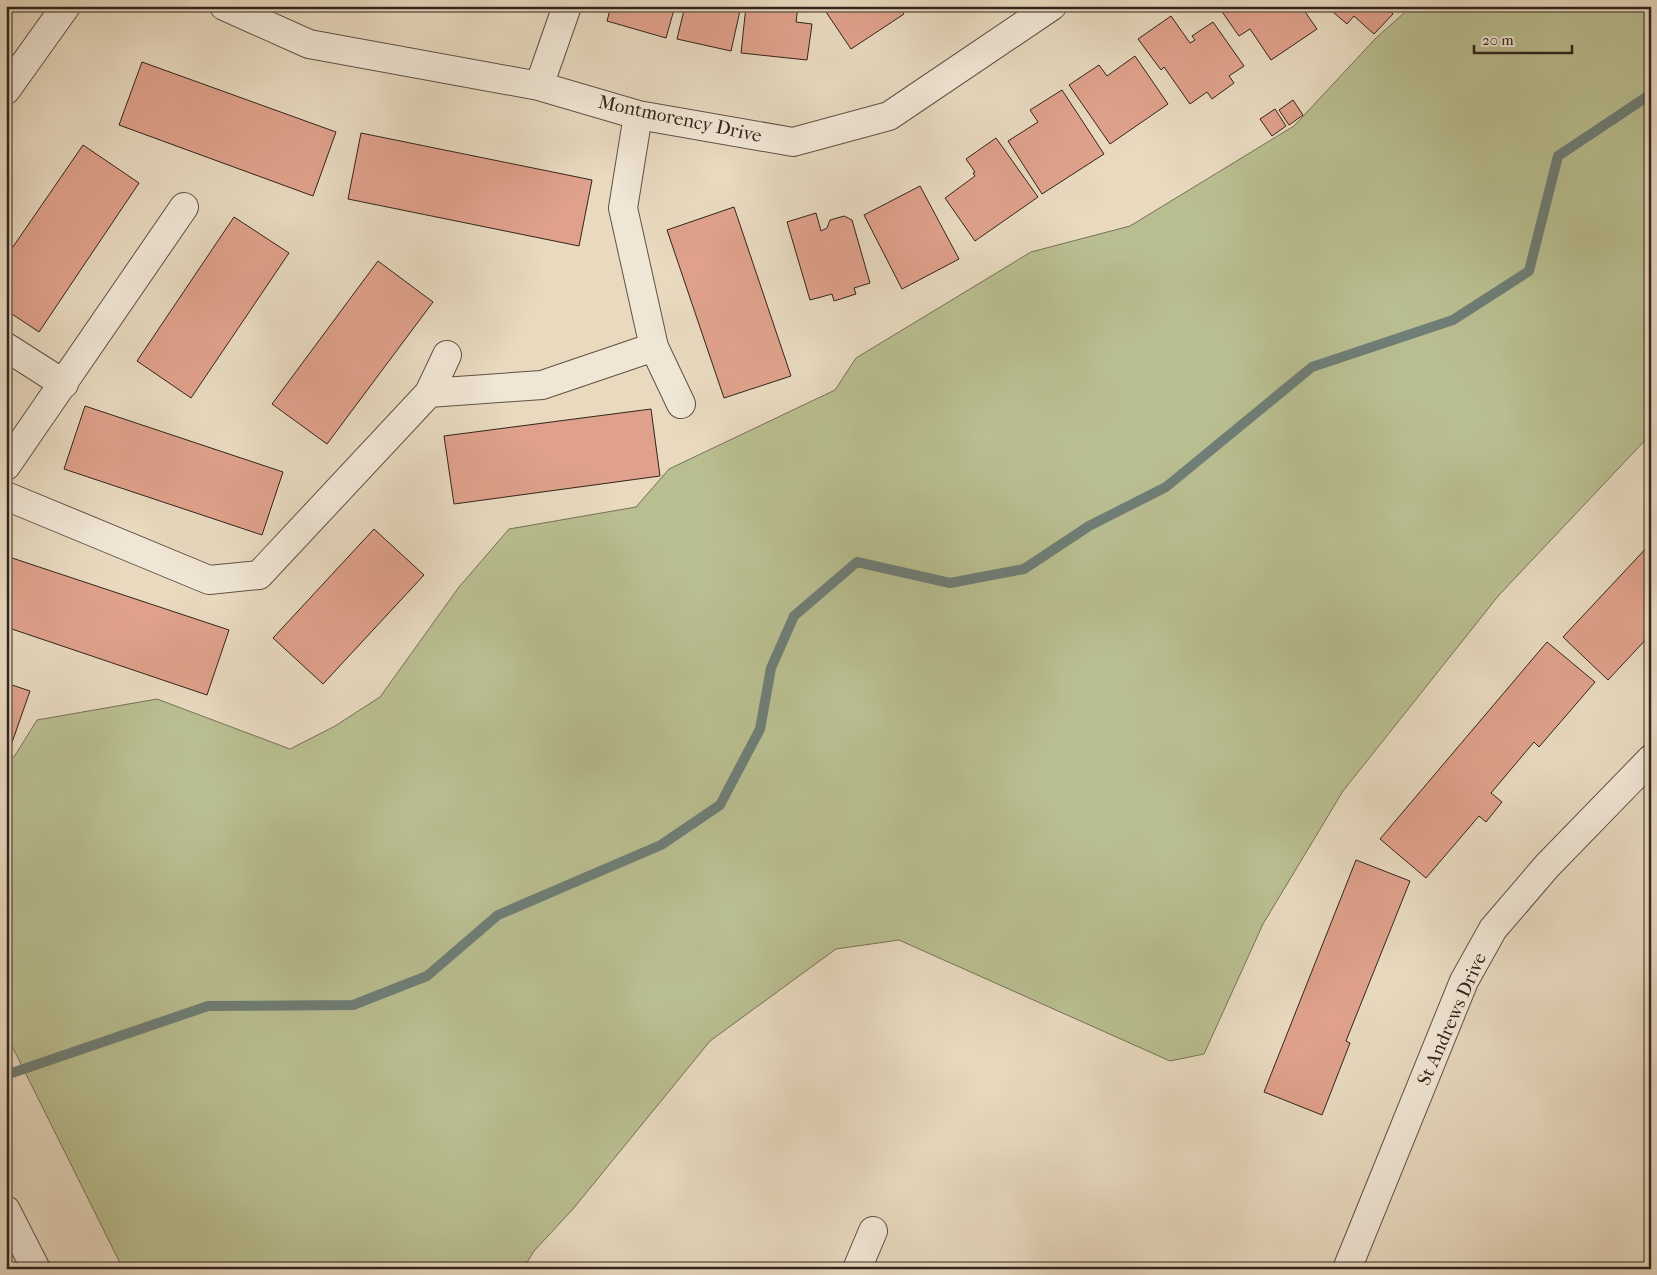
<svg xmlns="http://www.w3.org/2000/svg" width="1657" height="1275" viewBox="0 0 1657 1275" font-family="'IM FELL French Canon',serif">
  <rect width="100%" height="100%" fill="#e8d9bf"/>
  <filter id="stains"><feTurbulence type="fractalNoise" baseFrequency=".004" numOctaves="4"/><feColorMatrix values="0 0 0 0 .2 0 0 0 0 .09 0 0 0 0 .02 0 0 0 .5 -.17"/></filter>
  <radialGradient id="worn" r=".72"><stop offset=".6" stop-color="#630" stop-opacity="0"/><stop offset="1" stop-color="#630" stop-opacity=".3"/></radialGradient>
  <path fill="#b9be90" stroke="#767156" d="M 1412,6 L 1651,6 L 1651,434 L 1499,595 L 1343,791 L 1263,924 L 1204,1054 L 1170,1061 L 899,940 L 836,949 L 710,1041 L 573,1209 L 534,1251 L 523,1269 L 123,1269 L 6,1034 L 6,756 L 14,757 L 37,720 L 157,699 L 290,749 L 335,726 L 380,697 L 459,587 L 509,529 L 636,507 L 669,469 L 835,390 L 856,358 L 1031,252 L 1130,226 L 1294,126 L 1376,38 Z"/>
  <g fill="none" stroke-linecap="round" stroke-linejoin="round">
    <path stroke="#6f7e76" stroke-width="10" d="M 6,1075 L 208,1006 L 353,1005 L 427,976 L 498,915 L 661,845 L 720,805 L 760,729 L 771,668 L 794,616 L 857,562 L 950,583 L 1024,569 L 1089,526 L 1166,487 L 1312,367 L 1453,320 L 1529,271 L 1558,156 L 1651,94"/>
  </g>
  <path fill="#dfa18b" stroke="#33241c" d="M 611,6 L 675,6 L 666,38 L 607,21 Z
    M 685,6 L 741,6 L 731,51 L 677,39 Z
    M 746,6 L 798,6 L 796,22 L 812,24 L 807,60 L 741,53 Z
    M 822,6 L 898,6 L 904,14 L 851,49 Z
    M 1218,6 L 1301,6 L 1317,29 L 1271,60 L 1250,29 L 1239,36 Z
    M 1326,6 L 1384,6 L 1393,14 L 1374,34 L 1354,16 L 1347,24 Z
    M 1171,16 L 1190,43 L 1195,40 L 1192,36 L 1213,22 L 1244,66 L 1229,76 L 1234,83 L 1212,99 L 1207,92 L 1190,104 L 1164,67 L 1161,70 L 1138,39 Z
    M 1135,56 L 1168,104 L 1110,144 L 1069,85 L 1099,65 L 1107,76 Z
    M 142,62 L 336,132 L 313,196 L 119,125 Z
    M 1062,90 L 1104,154 L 1042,194 L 1008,141 L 1038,122 L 1030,110 Z
    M 1293,100 L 1303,115 L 1289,125 L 1279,110 Z
    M 1275,109 L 1286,126 L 1272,136 L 1260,119 Z
    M 361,133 L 592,180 L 579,246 L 348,199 Z
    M 996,138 L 1038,197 L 975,241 L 945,198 L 975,176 L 973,173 L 975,172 L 966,159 Z
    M 83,145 L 139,183 L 39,332 L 6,310 L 6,257 Z
    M 920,186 L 959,259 L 902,289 L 864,215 Z
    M 734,207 L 791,376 L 724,398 L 667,230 Z
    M 816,213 L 821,231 L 827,228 L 830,220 L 844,216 L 852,220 L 870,283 L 854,288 L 856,294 L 834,301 L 832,294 L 810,300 L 787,222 Z
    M 234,217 L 289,253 L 191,398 L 137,361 Z
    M 378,261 L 433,302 L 327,444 L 272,404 Z
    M 85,406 L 283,472 L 262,535 L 64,469 Z
    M 651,409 L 660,476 L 454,504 L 444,436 Z
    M 374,529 L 424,575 L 323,684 L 273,638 Z
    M 1651,543 L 1651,634 L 1608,680 L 1563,637 Z
    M 6,556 L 229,630 L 207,695 L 6,627 Z
    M 1547,642 L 1595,682 L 1539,747 L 1534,742 L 1491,793 L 1502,802 L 1486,822 L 1479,816 L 1426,878 L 1380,839 Z
    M 6,683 L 30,691 L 8,754 L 6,753 Z
    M 1356,860 L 1410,881 L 1346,1041 L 1350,1043 L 1322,1115 L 1264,1092 Z"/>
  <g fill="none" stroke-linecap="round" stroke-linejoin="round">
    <g stroke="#605145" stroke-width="30">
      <path id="minor" d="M 224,6 L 309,44 L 539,86 L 638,115 L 793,142 L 889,116 L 1052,6
        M 539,86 L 567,6
        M 638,115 L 623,208 L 654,347 L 681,404
        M 6,347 L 64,384
        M 429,393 L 542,385 L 654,347
        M 6,466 L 184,207
        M 6,496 L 209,580 L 259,575 L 429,393 L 447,355
        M 857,1269 L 873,1231
        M 1347,1269 L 1464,981 L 1493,929 L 1547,866 L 1651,759"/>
    </g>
    <g stroke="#605145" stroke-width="30">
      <path id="tertiary" d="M 6,90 L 66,6
        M 6,1210 L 36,1269"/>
    </g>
    <use href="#minor" stroke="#f0e6d5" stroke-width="28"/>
    <use href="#tertiary" stroke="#f0e6d5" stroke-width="28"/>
  </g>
  <g text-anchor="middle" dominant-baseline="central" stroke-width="4" stroke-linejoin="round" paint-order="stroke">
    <g font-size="19" fill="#33241c" stroke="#f0e6d5">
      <text transform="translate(680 119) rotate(12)">Montmorency Drive</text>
      <text transform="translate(1452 1019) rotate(-66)">St Andrews Drive</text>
    </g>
  </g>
  <rect width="1657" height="1275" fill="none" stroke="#e8d9bf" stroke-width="25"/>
  <rect x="8" y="8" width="1642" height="1260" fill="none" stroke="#33241c" stroke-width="2.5"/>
  <rect x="12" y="12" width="1632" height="1250" fill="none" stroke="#33241c"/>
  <path d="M1474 45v8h98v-8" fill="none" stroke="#33241c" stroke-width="2.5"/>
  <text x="1482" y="45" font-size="15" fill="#33241c" stroke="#f0e6d5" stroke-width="4" paint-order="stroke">20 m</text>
  <rect width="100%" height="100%" filter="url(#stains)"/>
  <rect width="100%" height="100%" fill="url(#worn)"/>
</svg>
